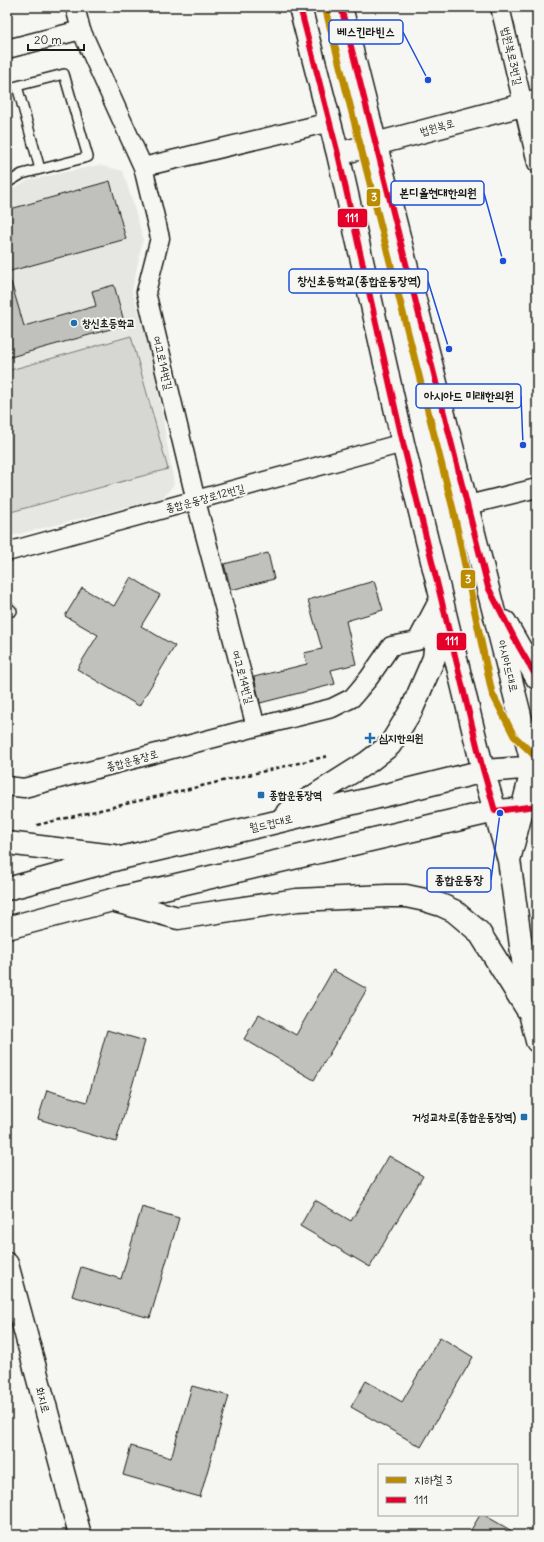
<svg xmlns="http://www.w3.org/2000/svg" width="544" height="1542" viewBox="0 0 544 1542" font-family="Delius,'Poor Story',sans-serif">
  <rect width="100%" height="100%" fill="#f6f6f2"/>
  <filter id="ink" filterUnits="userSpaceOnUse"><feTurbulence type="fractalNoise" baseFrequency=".025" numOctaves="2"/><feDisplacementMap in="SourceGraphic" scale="8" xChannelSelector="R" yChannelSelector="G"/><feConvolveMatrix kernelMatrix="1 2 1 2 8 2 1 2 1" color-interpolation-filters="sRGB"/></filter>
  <g filter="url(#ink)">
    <path fill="#e6e6e2" d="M 99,165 L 123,171 L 143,238 L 132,291 L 152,355 L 174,484 L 163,498 L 7,537 L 7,192 L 29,180 Z"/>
    <path fill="#d6d6d2" stroke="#797977" d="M 131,336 L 168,469 L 7,513 L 7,371 Z"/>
    <path fill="#c0c0bd" stroke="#1c1c1c" d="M 110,181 L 126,239 L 7,272 L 7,210 Z
      M 7,282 L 11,282 L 24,326 L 96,306 L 92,291 L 114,285 L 125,325 L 7,358 Z
      M 268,553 L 274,579 L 231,590 L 224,564 Z
      M 131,577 L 160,595 L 141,626 L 175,646 L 139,706 L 77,669 L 98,635 L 65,616 L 82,588 L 114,606 Z
      M 374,581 L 383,610 L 346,621 L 356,664 L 331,670 L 335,684 L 260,703 L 254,677 L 307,664 L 304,653 L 322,649 L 308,600 Z
      M 333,970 L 367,989 L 314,1080 L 244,1039 L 259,1014 L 296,1035 Z
      M 107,1030 L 145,1041 L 116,1142 L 38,1119 L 47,1090 L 87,1102 Z
      M 389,1156 L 423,1176 L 370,1267 L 300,1226 L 315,1200 L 351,1221 Z
      M 142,1207 L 179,1218 L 150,1318 L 72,1296 L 81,1267 L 121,1279 Z
      M 440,1337 L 473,1357 L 421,1447 L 351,1407 L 366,1381 L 402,1402 Z
      M 192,1386 L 229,1396 L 200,1497 L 123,1475 L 131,1446 L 171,1458 Z
      M 480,1515 L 484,1515 L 519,1535 L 468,1535 Z"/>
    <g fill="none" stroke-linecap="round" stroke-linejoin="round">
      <g stroke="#1c1c1c" stroke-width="12">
        <path id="lane" d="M 7,183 L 22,174 L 88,157 L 64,74 L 17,86 L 40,169
          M 7,606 L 12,611"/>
      </g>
      <g stroke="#1c1c1c" stroke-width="21">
        <path id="street" d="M 75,7 L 81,30 L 143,167 L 160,238 L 146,292 L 196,501 L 256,727
          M 500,7 L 537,163
          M 7,49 L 81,30
          M 143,167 L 330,122
          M 468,505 L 537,488
          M 7,552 L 403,443
          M 7,786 L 24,788 L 256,727 L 332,708 L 352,698 L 369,678 L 391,646 L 417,641 L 438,601"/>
      </g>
      <g stroke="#1c1c1c" stroke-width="25">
        <path id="secondary" d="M 300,7 L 338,154 L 403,443 L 441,597 L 482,766 L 509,860 L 531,1017 L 537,1041
          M 341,7 L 533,767 L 509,860
          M 338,154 L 537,101
          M 505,622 L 537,678
          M 287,813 L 368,762 L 390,745 L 412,709 L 434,658 L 439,614
          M 7,843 L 114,856
          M 7,889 L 125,857 L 268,824 L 484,771 L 537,767
          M 115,901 L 178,918 L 297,900 L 387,896 L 406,896 L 425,900 L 441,905 L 454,911 L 479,932 L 527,1009
          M 7,928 L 112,900 L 495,811 L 510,810
          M 7,1264 L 80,1535"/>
      </g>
      <path stroke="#1c1c1c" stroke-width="2.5" stroke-dasharray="4 3" stroke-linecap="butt" d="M 37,825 L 328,756"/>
      <use href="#lane" stroke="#f6f6f2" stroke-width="9"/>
      <use href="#street" stroke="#f6f6f2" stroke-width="18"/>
      <use href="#secondary" stroke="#f6f6f2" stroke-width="22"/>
      <g stroke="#f6f6f2" stroke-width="9">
        <path id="bus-1" d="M 300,7 L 338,154 L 403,443 L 482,766 L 495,811 L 537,806
          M 341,7 L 488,587 L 519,647 L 537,678"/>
      </g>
      <use href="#bus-1" stroke="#e4002b" stroke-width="6"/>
      <g stroke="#f6f6f2" stroke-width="10">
        <path id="metro-1" d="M 325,7 L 453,509 L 492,693 L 514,736 L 537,758"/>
      </g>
      <use href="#metro-1" stroke="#bb8c00" stroke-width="7"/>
    </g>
  </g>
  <g fill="#1f6fb2" stroke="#f6f6f2" stroke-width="1.5">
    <circle cx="74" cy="323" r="4"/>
    <path d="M368 732h4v4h4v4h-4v4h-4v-4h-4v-4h4z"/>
    <rect x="257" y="791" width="8" height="8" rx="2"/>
    <rect x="520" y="1113" width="8" height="8" rx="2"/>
  </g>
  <g text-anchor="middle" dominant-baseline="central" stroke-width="4" stroke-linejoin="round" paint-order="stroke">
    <g font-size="11" fill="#1c1c1c" stroke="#f6f6f2">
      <text transform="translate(512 56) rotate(77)">법원북로3번길</text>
      <text transform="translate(437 127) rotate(-15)">법원북로</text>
      <text transform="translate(163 363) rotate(77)">여고로14번길</text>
      <text transform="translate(205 498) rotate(-15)">종합운동장로12번길</text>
      <text transform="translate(508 666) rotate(76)">아시아드대로</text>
      <text transform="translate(243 677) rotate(75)">여고로14번길</text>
      <text transform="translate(132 760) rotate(-15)">종합운동장로</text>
      <text transform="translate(271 823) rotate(-13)">월드컵대로</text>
      <text transform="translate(43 1400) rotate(75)">화지로</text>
    </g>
    <g font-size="11" font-weight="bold" fill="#1c1c1c" stroke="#f6f6f2" text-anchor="start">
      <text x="82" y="323">창신초등학교</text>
      <text x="379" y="738">심지한의원</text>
      <text x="269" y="795">종합운동장역</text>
      <text x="516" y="1117" text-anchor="end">거성교차로(종합운동장역)</text>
    </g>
  </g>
  <path fill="none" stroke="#1d4ed8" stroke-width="1.5" d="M428 80L403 32M503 261L484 193M449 349L428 281M523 445L521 396M500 813L491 880"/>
  <g fill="#1d4ed8" stroke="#f6f6f2" stroke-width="1.5">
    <circle cx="428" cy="80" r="4"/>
    <circle cx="503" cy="261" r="4"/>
    <circle cx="449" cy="349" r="4"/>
    <circle cx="523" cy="445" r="4"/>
    <circle cx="500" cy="813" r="4"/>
  </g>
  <g fill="#f6f6f2" stroke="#1d4ed8" stroke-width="1.5">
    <rect x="329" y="20" width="74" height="24" rx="4"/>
    <rect x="391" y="181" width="93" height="24" rx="4"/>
    <rect x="289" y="269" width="139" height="24" rx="4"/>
    <rect x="416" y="384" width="105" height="24" rx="4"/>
    <rect x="427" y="868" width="64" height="24" rx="4"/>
  </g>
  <g font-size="12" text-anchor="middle" font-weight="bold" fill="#1c1c1c">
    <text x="366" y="36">베스킨라빈스</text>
    <text x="438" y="197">본디올현대한의원</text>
    <text x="359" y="285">창신초등학교(종합운동장역)</text>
    <text x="469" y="400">아시아드 미래한의원</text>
    <text x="459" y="884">종합운동장</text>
  </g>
  <g stroke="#f6f6f2" stroke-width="1.5">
    <rect x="366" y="188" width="15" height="19" rx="4" fill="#bb8c00"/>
    <rect x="337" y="208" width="31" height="20" rx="4" fill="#e4002b"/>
    <rect x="460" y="569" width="16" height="20" rx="4" fill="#bb8c00"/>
    <rect x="436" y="632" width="31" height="19" rx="4" fill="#e4002b"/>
  </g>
  <g font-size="11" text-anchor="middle" font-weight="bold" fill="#fff">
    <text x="374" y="201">3</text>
    <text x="352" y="222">111</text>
    <text x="468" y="583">3</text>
    <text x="452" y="645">111</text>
  </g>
  <rect width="544" height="1542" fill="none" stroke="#f6f6f2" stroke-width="24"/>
  <rect x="12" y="12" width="520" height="1518" fill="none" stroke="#1c1c1c" stroke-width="1.5" filter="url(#ink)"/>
  <rect x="378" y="1464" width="140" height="52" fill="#f6f6f2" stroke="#9f9f9c"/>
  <rect x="386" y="1477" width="20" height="6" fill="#bb8c00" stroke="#9f9f9c"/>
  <text x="414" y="1484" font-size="12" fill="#1c1c1c">지하철 3</text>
  <rect x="386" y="1497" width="20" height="6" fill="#e4002b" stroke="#9f9f9c"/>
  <text x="414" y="1504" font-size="12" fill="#1c1c1c">111</text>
  <path d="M28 44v6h56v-6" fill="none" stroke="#1c1c1c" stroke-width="2"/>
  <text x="34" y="44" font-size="12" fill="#1c1c1c" stroke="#f6f6f2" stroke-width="3" paint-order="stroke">20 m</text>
</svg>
